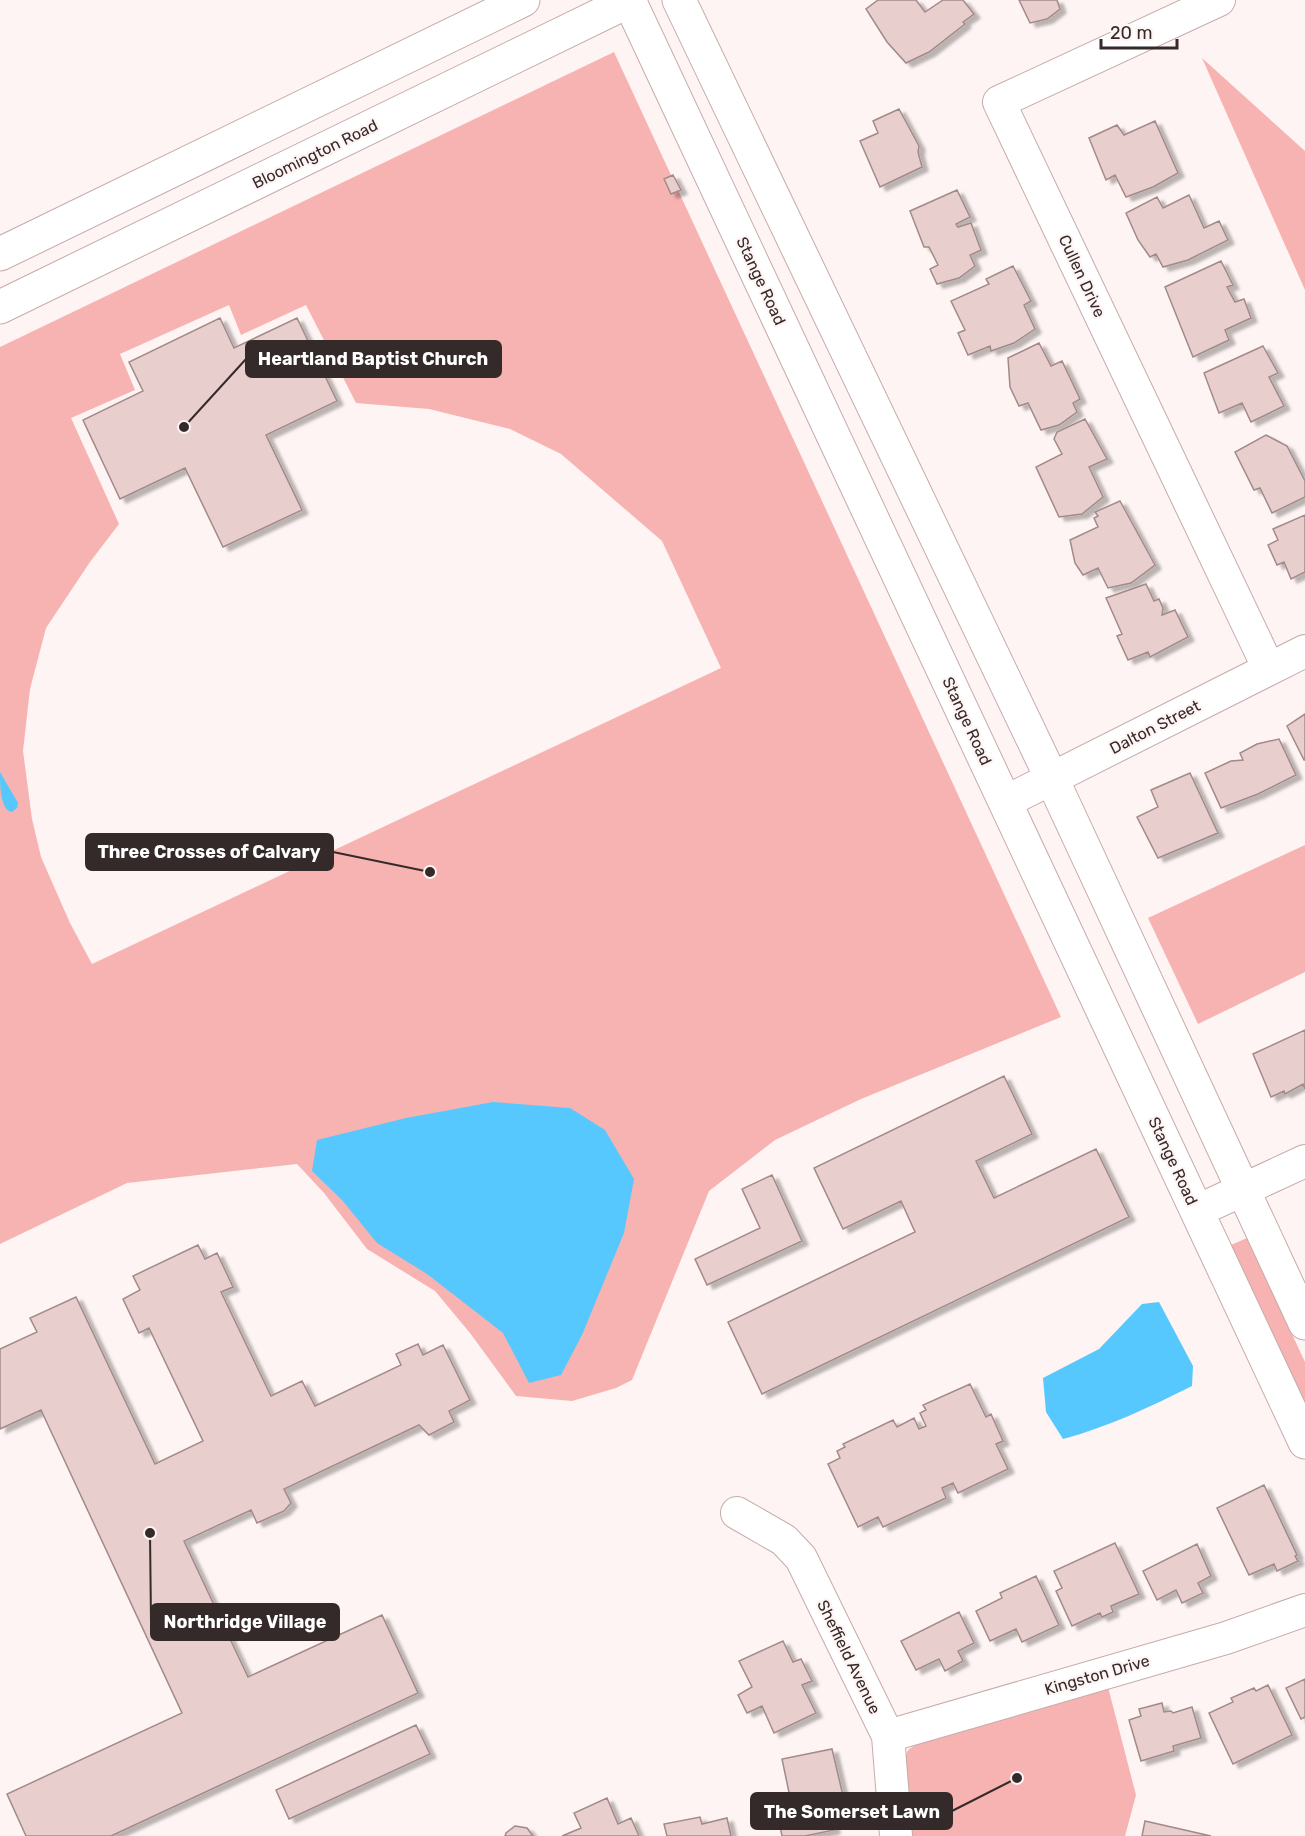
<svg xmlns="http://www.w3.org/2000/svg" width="1305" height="1836" viewBox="0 0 1305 1836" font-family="Rubik,sans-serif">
  <defs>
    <filter id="shadow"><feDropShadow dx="6" dy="4" stdDeviation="1.5" flood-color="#0004"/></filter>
  </defs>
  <rect width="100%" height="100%" fill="#fef4f3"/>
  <path fill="#f7b3b1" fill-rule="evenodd" d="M 614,52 L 1061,1017 L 861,1099 L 775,1140 L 709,1191 L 632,1380 L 616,1388 L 572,1401 L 516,1396 L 470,1333 L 435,1291 L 367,1249 L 324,1193 L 297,1164 L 127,1183 L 0,1244 L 0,347 ZM 229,305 L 241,335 L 306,305 L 356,403 L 429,409 L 510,429 L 561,454 L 662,541 L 721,668 L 92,964 L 70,923 L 41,857 L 32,819 L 23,751 L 30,689 L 46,628 L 90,562 L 119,524 L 71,418 L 135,390 L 120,354 Z
    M 1202,58 L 1305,151 L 1305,290 Z
    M 1305,845 L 1305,972 L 1198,1024 L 1148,918 Z
    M 1247,1238 L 1305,1362 L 1305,1404 L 1231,1245 Z
    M 1108,1687 L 1136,1795 L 1125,1836 L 907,1836 L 903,1761 L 908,1750 L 915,1745 Z"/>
  <path fill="#57c8fe" d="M 0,772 L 18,803 L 17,808 L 12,812 C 0,810 0,785 0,772 Z
    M 493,1102 L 570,1108 L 605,1130 L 634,1179 L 624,1233 L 582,1335 L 561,1375 L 529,1383 L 503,1333 L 427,1274 L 377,1243 L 342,1200 L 312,1171 L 317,1140 L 406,1118 Z
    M 1159,1302 L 1193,1366 L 1192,1386 C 1150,1407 1108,1427 1063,1439 L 1046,1412 L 1043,1378 L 1099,1349 L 1142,1304 Z"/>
  <path fill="#e8cfcd" stroke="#a28a89" stroke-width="1.5" filter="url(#shadow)" d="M 878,0 L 916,0 L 925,12 L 943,0 L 963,0 L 974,14 L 963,22 L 965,24 L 929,52 L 906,63 L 887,42 L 866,9 Z
    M 1019,0 L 1057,0 L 1060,9 L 1047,19 L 1030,23 Z
    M 899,109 L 919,146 L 918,152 L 922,167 L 880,187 L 860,141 L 878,133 L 873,121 Z
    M 1155,121 L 1178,173 L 1153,187 L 1126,197 L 1115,175 L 1106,180 L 1089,138 L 1117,125 L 1124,135 Z
    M 673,175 L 681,190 L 671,194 L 664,179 Z
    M 957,190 L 970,217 L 956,224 L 958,227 L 971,223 L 981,250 L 970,255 L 975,266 L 959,278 L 937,284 L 930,269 L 938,265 L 929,247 L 924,247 L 910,211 Z
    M 1189,195 L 1204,228 L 1219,221 L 1228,240 L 1188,260 L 1163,267 L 1156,254 L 1150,257 L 1138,240 L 1126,213 L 1157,197 L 1163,208 Z
    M 1221,261 L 1233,285 L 1227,287 L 1235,302 L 1244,299 L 1251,318 L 1225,330 L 1229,340 L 1193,357 L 1165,287 Z
    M 1013,266 L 1031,301 L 1024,305 L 1035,329 L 1014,343 L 991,351 L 990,346 L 968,355 L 958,333 L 965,330 L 951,301 L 989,284 L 986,279 Z
    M 220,318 L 234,348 L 297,318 L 337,401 L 266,435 L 302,510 L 223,547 L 185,468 L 120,499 L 83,420 L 143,391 L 129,362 Z
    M 1039,343 L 1051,366 L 1062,361 L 1080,399 L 1073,403 L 1077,412 L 1059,425 L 1041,430 L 1028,403 L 1019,406 L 1010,387 L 1008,358 Z
    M 1263,346 L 1278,373 L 1269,377 L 1284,406 L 1251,422 L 1242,403 L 1219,413 L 1204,373 Z
    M 1085,419 L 1107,459 L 1089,467 L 1103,497 L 1082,514 L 1059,517 L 1036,467 L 1062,454 L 1054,439 L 1057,432 Z
    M 1266,435 L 1287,446 L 1305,481 L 1305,497 L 1272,513 L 1260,488 L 1254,490 L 1235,452 Z
    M 1120,501 L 1155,565 L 1131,583 L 1108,588 L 1098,568 L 1083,575 L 1075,563 L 1070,540 L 1098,527 L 1094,518 L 1098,516 L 1095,512 Z
    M 1305,515 L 1305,572 L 1291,579 L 1284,562 L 1277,565 L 1268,545 L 1278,540 L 1273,529 Z
    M 1146,584 L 1154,601 L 1159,599 L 1163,608 L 1162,615 L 1175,610 L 1188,637 L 1150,657 L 1148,652 L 1128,660 L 1117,636 L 1122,634 L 1106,598 Z
    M 1305,714 L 1305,760 L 1304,760 L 1287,726 Z
    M 1279,739 L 1296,775 L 1258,794 L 1221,808 L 1205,773 L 1231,761 L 1243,760 L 1240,753 L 1257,744 Z
    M 1190,773 L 1218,833 L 1158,858 L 1137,817 L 1158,807 L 1151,790 Z
    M 1305,1030 L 1305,1089 L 1303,1084 L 1285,1094 L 1284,1091 L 1271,1097 L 1253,1054 Z
    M 1004,1076 L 1032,1134 L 976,1161 L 994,1198 L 1096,1149 L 1129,1217 L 762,1394 L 728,1322 L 915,1232 L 901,1201 L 843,1229 L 814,1168 Z
    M 772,1175 L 802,1241 L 707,1285 L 695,1259 L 760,1228 L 742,1189 Z
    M 198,1245 L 205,1259 L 217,1253 L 233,1287 L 221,1292 L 271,1396 L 302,1381 L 315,1406 L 401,1365 L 396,1354 L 418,1344 L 423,1355 L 443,1345 L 470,1400 L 449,1411 L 454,1422 L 429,1435 L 419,1425 L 284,1489 L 291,1503 L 284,1511 L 257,1523 L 251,1510 L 184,1541 L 248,1677 L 382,1615 L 418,1693 L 111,1836 L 26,1836 L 7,1794 L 182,1713 L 41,1410 L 0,1429 L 0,1349 L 37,1332 L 30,1318 L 76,1297 L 155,1464 L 203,1441 L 149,1328 L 139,1333 L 123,1299 L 140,1290 L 133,1276 Z
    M 970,1384 L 986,1417 L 991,1414 L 1003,1441 L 996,1444 L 1008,1469 L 958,1493 L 953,1483 L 942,1488 L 946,1498 L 883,1527 L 878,1517 L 858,1527 L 828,1464 L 840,1458 L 837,1451 L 845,1447 L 843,1444 L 893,1420 L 897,1427 L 914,1418 L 919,1429 L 926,1426 L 920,1413 L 926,1410 L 923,1405 Z
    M 1264,1485 L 1297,1555 L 1295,1556 L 1298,1561 L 1277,1571 L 1274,1564 L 1249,1575 L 1217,1508 Z
    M 1115,1543 L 1139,1594 L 1111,1606 L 1113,1612 L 1102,1617 L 1100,1613 L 1072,1626 L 1056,1591 L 1062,1588 L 1054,1571 Z
    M 1197,1544 L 1211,1576 L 1198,1583 L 1203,1593 L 1182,1603 L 1176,1590 L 1157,1600 L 1143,1571 Z
    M 1036,1576 L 1059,1625 L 1022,1642 L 1016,1629 L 990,1641 L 976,1611 L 1002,1598 L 1000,1593 Z
    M 959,1612 L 974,1643 L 958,1651 L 963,1661 L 945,1671 L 939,1659 L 916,1670 L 901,1641 Z
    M 783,1641 L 793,1662 L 801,1659 L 812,1681 L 802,1685 L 816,1713 L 774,1733 L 762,1706 L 747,1713 L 738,1695 L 752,1687 L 739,1661 Z
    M 1305,1679 L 1305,1717 L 1301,1719 L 1286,1688 Z
    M 1268,1685 L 1292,1735 L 1233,1764 L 1209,1713 L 1233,1702 L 1231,1698 L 1254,1688 L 1256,1691 Z
    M 1162,1703 L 1164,1712 L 1171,1711 L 1173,1713 L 1192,1707 L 1201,1738 L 1173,1746 L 1174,1751 L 1141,1761 L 1129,1720 L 1141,1716 L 1139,1709 Z
    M 416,1725 L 430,1754 L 289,1819 L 276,1790 Z
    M 832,1749 L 844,1800 L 829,1803 L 834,1830 L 805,1836 L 782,1836 L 776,1806 L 791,1802 L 782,1759 Z
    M 607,1798 L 618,1824 L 631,1818 L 639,1836 L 562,1836 L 581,1828 L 574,1813 Z
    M 700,1817 L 702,1824 L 727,1818 L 731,1836 L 667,1836 L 664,1824 Z
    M 1145,1821 L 1211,1836 L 1142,1836 Z
    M 515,1826 L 527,1828 L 533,1836 L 505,1836 L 506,1833 Z"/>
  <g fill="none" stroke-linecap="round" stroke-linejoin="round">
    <g stroke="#c4acaa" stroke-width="34">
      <path id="minor" d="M 1219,0 L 999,102 L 1269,669
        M 1005,802 L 1305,651
        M 1197,1211 L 1305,1161
        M 737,1513 L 784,1540 L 801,1558 L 888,1736 L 896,1836
        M 888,1736 L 1226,1638 L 1305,1610"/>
    </g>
    <g stroke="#c4acaa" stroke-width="35">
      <path id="major" d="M 629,0 L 1305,1442
        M 679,0 L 1052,779 L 1305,1323
        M 0,254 L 523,0
        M 0,307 L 631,0"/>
    </g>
    <use href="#minor" stroke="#fff" stroke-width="32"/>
    <use href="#major" stroke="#fff" stroke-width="33"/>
  </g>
  <g text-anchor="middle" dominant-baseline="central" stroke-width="4.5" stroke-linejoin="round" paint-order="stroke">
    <g font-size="16" fill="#342a2a" stroke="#fef4f3">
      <text transform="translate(315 154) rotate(-26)">Bloomington Road</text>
      <text transform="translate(1082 276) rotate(65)">Cullen Drive</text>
      <text transform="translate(761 281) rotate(65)">Stange Road</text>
      <text transform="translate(967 721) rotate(65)">Stange Road</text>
      <text transform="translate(1155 727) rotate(-27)">Dalton Street</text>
      <text transform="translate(1173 1161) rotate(65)">Stange Road</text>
      <text transform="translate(849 1657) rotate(64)">Sheffield Avenue</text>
      <text transform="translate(1097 1675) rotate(-16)">Kingston Drive</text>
    </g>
  </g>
  <path fill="none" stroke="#342a2a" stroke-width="2" d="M184 427L246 359M430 872L333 852M150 1533L151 1622M1017 1778L952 1811"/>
  <g fill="#342a2a" stroke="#fef4f3" stroke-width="2">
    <circle cx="184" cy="427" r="6"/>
    <circle cx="430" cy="872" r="6"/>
    <circle cx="150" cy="1533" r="6"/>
    <circle cx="1017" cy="1778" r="6"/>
  </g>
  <g fill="#342a2a" stroke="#342a2a" stroke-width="2">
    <rect x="246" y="341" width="255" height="36" rx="6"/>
    <rect x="86" y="834" width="247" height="36" rx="6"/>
    <rect x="151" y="1604" width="188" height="36" rx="6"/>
    <rect x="751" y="1793" width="201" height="36" rx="6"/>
  </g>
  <g font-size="18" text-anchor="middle" font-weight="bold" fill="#fff">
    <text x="373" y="365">Heartland Baptist Church</text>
    <text x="209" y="858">Three Crosses of Calvary</text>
    <text x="245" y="1628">Northridge Village</text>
    <text x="852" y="1818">The Somerset Lawn</text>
  </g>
  <path d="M1101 39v9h76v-9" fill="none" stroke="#342a2a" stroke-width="3"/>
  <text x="1110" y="39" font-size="18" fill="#342a2a" stroke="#fef4f3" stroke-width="4.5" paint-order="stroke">20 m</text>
</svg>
